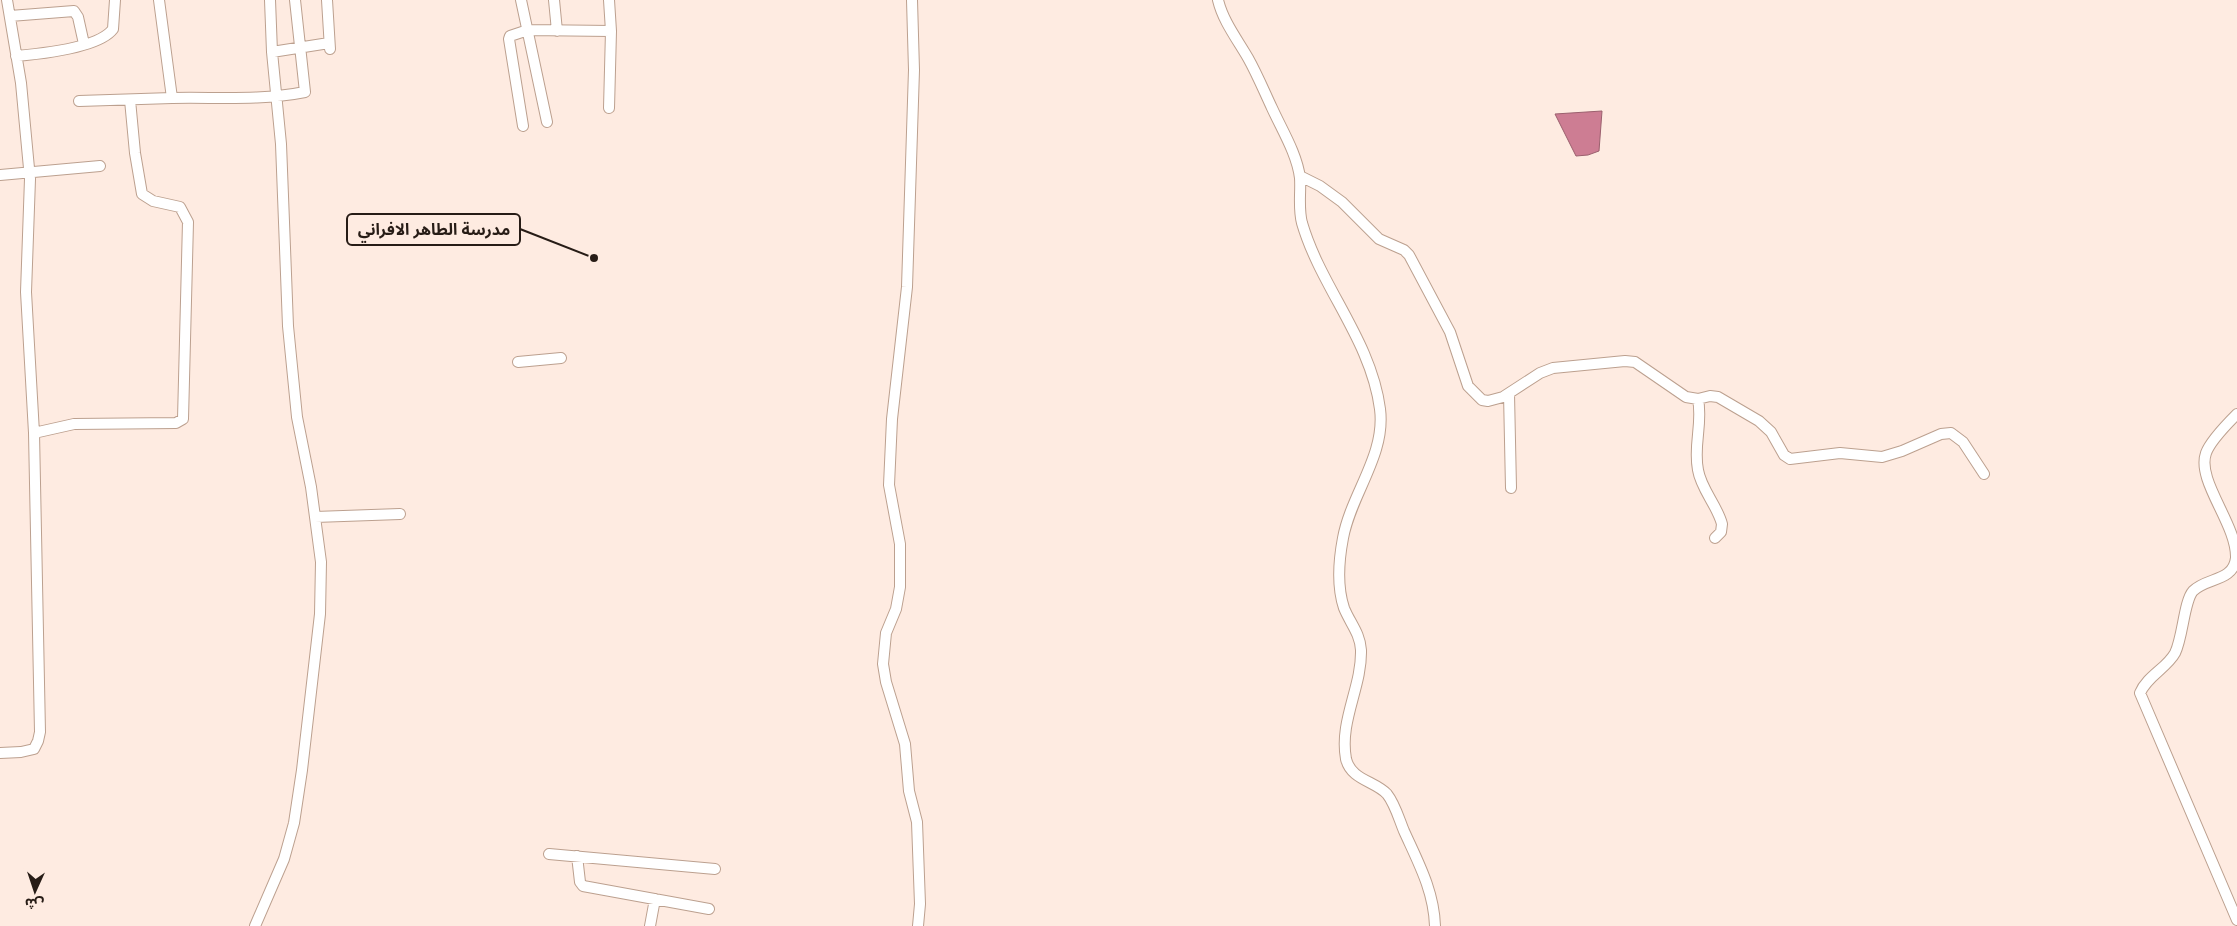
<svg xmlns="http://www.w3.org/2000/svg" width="2237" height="926" viewBox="0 0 2237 926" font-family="Lora,'Noto Sans Arabic',serif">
  <rect width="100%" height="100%" fill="#feebe1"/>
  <path fill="#cd7d93" stroke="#9b606e" d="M 1602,111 L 1599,151 L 1588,155 L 1576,156 L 1555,114 Z"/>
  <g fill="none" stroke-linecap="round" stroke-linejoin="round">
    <g stroke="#bca08f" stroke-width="12">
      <path id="minor" d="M 159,0 L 172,98 C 218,97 259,101 305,92 L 295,0
        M 327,0 L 330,49
        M 521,0 L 547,122
        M 554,0 L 557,31
        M 609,0 L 611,31
        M 912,0 L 914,70 L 907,287 L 892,419 L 889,485 L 900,544 L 900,587 L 896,609 L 886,633 L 883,664 L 886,682 L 905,744 L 909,791 L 917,822 L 920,904 L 918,926
        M 1218,0 C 1223,21 1237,39 1248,58 C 1257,74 1264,91 1272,108 C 1282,130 1297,154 1300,178 C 1301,193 1298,208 1302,223 C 1321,288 1371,340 1380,409 C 1386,455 1351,494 1343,538 C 1339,559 1337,587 1344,608 C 1350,623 1360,633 1361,650 C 1362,687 1339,721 1346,759 C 1351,780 1375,781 1387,794 C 1395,804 1399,819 1404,831 C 1418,862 1434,891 1435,926
        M 10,16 L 74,11 L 78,17 L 84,44
        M 272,52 L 329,43
        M 16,56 C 39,54 99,48 113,29 L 115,0
        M 79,101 L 172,98
        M 523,126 L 509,39 L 510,36 L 528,30 L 611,31 L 609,108
        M 0,175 L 100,166
        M 1300,176 L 1320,186 L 1342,202 L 1379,239 L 1404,250 L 1409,255 L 1450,332 L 1468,386 L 1482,400 L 1488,401 L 1503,397 L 1540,373 L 1553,368 L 1625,361 L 1635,362 L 1686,397 L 1698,399 L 1710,396 L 1718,397 L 1759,421 L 1771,432 L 1784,455 L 1790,459 L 1840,453 L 1882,457 L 1902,451 L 1941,434 L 1951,433 L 1963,442 L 1984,474
        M 518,362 L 561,358
        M 1509,394 L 1511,488
        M 1698,399 C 1703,424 1693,445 1698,470 C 1701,489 1717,505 1722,524 L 1721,532 L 1715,538
        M 2237,414 C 2228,423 2210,442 2206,453 C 2196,481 2237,524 2236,558 C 2233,582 2207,577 2193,591 C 2184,601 2183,637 2175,653 C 2167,668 2147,676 2140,693 L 2237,920
        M 34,433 L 74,424 L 176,423 L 183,419 L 188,222 L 180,207 L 153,201 L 142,194 L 135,153 L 130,100
        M 315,517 L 400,514
        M 0,753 L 21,752 L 34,749 L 38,741 L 40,732 L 34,433 L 26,292 L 30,179 L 21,83 L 7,0
        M 549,854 L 715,869
        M 577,856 L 580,882 L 583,886 L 709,909
        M 255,926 L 284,859 L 294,823 L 302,770 L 320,614 L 321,562 L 311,487 L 297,417 L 288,326 L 281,144 L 272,52 L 270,0
        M 650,926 L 655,899"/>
    </g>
    <use href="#minor" stroke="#fff" stroke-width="10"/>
  </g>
  <path fill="none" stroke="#271c16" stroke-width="2" d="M594 258L520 229"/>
  <circle fill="#271c16" stroke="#feebe1" stroke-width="2" cx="594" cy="258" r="5"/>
  <rect fill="#feebe1" stroke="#271c16" stroke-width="2" x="347" y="214" width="173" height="31" rx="5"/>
  <g font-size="16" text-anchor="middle" font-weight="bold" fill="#271c16">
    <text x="434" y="235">مدرسة الطاهر الافراني</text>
  </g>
  <g transform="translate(35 891) rotate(183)" stroke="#feebe1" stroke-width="4" paint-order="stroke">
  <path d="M0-4L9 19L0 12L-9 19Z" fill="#271c16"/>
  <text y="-8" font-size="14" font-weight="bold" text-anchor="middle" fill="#271c16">ش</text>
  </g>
</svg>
